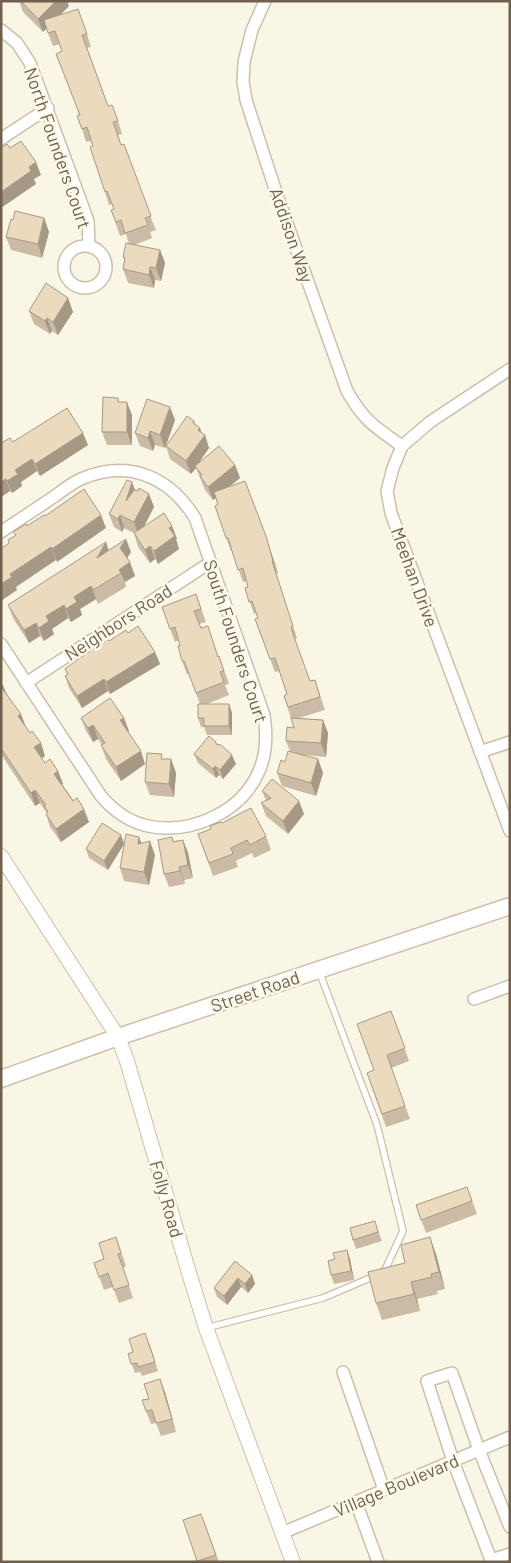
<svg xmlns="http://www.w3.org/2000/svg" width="511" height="1563" viewBox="0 0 511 1563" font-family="Barlow,sans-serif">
  <rect width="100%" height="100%" fill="#faf6e5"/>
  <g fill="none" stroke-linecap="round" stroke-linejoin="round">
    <g stroke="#cabfac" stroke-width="8">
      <path id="service" d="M 206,1328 L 323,1298 L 384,1272 L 403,1231 L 377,1125 L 319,971"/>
    </g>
    <g stroke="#cabfac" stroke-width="14">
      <path id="minor" d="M 265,1 L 252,30 L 244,62 L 243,82 L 246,100 L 278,198 L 347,391 C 364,421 375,427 402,446
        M 1,30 L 17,43 L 30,63 L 88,221 L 89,246
        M 1,139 L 48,108
        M64 267a21 21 0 1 1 42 0a21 21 0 1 1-42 0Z
        M 510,369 L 430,422 L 402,446 L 393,468 L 387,491 L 391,513 L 510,831
        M 1,532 C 19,520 37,508 55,496 C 63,490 72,483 81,479 C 128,459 169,476 195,518 L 264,715 C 267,734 267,753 259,771 C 242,812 191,835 148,826 C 129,822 113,810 101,796 L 1,644
        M 26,683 L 211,562
        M 480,752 L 510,742
        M 474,999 L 510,986
        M 343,1372 L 384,1490
        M 356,1502 L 378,1562
        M 510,1527 L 479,1450 L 452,1373 L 427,1381 L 453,1461 L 491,1560 L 510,1554
        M 282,1533 L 510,1437"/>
    </g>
    <g stroke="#cabfac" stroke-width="16">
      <path id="tertiary" d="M 1,856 L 118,1037 L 127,1061 L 189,1273 L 206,1328 L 293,1562"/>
    </g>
    <g stroke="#ccc0ab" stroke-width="19">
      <path id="secondary" d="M 1,1079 L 118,1037 L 510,906"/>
    </g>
    <use href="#service" stroke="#fff" stroke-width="5.5"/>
    <use href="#minor" stroke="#fff" stroke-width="11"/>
    <use href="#tertiary" stroke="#fff" stroke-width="14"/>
    <use href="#secondary" stroke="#fff" stroke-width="16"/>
  </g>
  <path fill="#cbbba4" d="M 19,1 L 67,1 L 69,6 L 60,15 L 83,22 L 91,47 L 87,48 L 108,106 L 117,118 L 122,134 L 118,135 L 121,145 L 156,230 L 150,232 L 152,238 L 135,245 L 160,250 L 165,263 L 161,281 L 155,280 L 154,288 L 128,283 L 123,269 L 125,261 L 123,257 L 129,244 L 126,234 L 120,236 L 111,210 L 114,209 L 112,204 L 109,205 L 105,192 L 91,141 L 86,142 L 82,129 L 79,115 L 60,44 L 53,46 L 46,28 L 43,32 L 23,12 Z
    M 44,218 L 49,232 L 42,258 L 11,250 L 6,237 L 13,220 Z
    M 68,298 L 73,312 L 58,335 L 52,331 L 50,334 L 34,324 L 29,311 Z
    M 118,398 L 119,402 L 132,415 L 132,445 L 107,445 L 102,432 Z
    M 175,420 L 165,448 L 155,445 L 153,451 L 140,446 L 135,433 Z
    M 194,421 L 196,425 L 201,432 L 205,435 L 209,448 L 199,462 L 235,465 L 240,478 L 229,486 L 270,549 L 278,573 L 276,574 L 297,638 L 295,639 L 297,647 L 310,681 L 315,680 L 325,710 L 299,718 L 323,720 L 328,733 L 326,757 L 303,755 L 318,759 L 323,773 L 316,796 L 282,786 L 277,773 L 285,762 L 290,751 L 286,741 L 294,728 L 284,696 L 287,694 L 279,671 L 275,672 L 255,619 L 258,618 L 256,613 L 254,614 L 245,588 L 248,587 L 247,581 L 243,582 L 232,551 L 231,551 L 215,506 L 218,504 L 215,498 L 213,500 L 205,490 L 196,468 L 191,474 L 170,459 L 166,446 Z
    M 13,442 L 88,445 L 40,476 L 37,471 L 21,482 L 22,486 L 12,493 L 10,491 L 1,497 L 1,443 Z
    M 135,490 L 149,494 L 154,507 L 144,526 L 172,526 L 177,539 L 176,539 L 179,549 L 158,564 L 155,559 L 150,563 L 138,547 L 134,533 L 124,528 L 122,532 L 114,527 L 109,514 Z
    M 106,542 L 109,551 L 131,552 L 127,558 L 135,576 L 125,582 L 126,587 L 98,604 L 96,599 L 80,609 L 82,615 L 71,622 L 68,618 L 52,629 L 54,634 L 44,641 L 40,636 L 29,643 L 13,618 L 8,605 Z
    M 196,594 L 206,622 L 199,624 L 201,628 L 208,626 L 218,657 L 219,656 L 229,684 L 225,685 L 229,695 L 207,704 L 229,704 L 232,713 L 232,735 L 207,735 L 204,727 L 201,727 L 198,718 L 200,704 L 189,674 L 187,674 L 182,661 L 180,646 L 179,640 L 175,642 L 162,607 Z
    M 128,633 L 155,652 L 160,664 L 110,694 L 108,691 L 82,708 L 69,688 L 65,676 L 67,674 L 65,669 L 109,641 Z
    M 1,682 L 7,695 L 26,727 L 45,756 L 42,758 L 45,763 L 58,771 L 63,784 L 62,784 L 89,822 L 61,842 L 50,827 L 46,814 L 47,813 L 46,812 L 40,803 L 35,806 L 1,754 Z
    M 81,718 L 129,731 L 128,732 L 145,764 L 121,781 L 106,759 L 101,745 L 102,745 L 98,739 L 93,742 L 86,731 Z
    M 217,744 L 236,764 L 223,779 L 219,775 L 216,778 L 198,763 L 194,754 Z
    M 164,759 L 171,759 L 176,773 L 174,797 L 150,795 L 145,782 Z
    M 262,791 L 304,814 L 288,834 L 266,816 L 261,803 L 266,800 Z
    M 222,823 L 266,836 L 271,850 L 254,858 L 252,853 L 236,861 L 238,867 L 213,876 L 198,834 L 211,829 Z
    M 121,835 L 124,844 L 108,870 L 89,858 L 86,849 Z
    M 183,840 L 188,853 L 193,878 L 184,880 L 185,884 L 169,887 L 164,874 L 174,841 Z
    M 155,855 L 149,885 L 124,881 L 120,868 Z
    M 391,1011 L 409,1061 L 391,1068 L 410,1119 L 386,1127 L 367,1073 L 374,1070 Z
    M 467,1187 L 477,1214 L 426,1233 L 416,1205 Z
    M 378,1230 L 382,1241 L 356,1249 L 353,1240 Z
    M 116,1237 L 126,1266 L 123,1268 L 133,1298 L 119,1303 L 113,1287 L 104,1290 L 94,1263 L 104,1259 Z
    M 347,1250 L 350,1259 L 354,1280 L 334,1284 L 331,1275 L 335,1259 Z
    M 436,1254 L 445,1289 L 437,1291 L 438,1294 L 417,1299 L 420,1311 L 382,1320 L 376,1303 Z
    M 235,1261 L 252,1275 L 255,1284 L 248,1293 L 241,1287 L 227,1305 L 217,1297 L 214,1288 Z
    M 149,1342 L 158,1371 L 142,1376 L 140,1372 L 135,1373 L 128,1354 L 133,1352 Z
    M 165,1392 L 176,1432 L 161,1436 L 156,1423 L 151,1424 L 146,1411 L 149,1399 Z
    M 201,1514 L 219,1562 L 198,1562 L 183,1520 Z"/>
  <path fill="#a59986" d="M 56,1 L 67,1 L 69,6 L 43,32 L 38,19 Z
    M 36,162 L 41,175 L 34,179 L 36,184 L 1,208 L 1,192 L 29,167 Z
    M 44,218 L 49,232 L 42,258 L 38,244 Z
    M 160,250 L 165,263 L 161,281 L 156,268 Z
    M 150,267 L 155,280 L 154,288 L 149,275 Z
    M 68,298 L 73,312 L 58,335 L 53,322 Z
    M 47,318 L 52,331 L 50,334 L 45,321 Z
    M 127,402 L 132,415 L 132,445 L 127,432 Z
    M 170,407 L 175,420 L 165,448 L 160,435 Z
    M 200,428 L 203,437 L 205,435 L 209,448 L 196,467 L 195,466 L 196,468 L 191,474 L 186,461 L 198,430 Z
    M 150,431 L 155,445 L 153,451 L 148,438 Z
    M 83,433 L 88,445 L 40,476 L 35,464 Z
    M 32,459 L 37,471 L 21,482 L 22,486 L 12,493 L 7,481 L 15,470 Z
    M 235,465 L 240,478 L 213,500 L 208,487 Z
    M 6,479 L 10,491 L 1,497 L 1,482 Z
    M 132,482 L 137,495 L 126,501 Z
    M 149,494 L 154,507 L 139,536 L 134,522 Z
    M 101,515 L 106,528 L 57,562 L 52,549 Z
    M 120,515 L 124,528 L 122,532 L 118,519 Z
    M 172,526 L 177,539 L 176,539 L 179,549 L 158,564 L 154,551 L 169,528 Z
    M 266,536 L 270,549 L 278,573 L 273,561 Z
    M 126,539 L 131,552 L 125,561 L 120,548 Z
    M 106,542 L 110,556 L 97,558 Z
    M 150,546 L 155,559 L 150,563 L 145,550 Z
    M 51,547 L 56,560 L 16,587 L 17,590 L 1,601 L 1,584 L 10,574 Z
    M 130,562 L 135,576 L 125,582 L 121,573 L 119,570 Z
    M 91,586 L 96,599 L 80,609 L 82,615 L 71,622 L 66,609 L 74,597 Z
    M 64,605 L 68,618 L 52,629 L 54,634 L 44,641 L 39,628 L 46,616 Z
    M 36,623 L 40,636 L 29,643 L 24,630 Z
    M 155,652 L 160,664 L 110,694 L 106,682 Z
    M 104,679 L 108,691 L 82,708 L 77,696 Z
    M 3,685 L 8,698 L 1,688 L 1,686 Z
    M 229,704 L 232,713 L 232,735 L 229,726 Z
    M 21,714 L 26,727 L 18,716 Z
    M 124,718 L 129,731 L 125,734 L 120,720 Z
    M 323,720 L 328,733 L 326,757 L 321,743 Z
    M 93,725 L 98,739 L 93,742 L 88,728 Z
    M 41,743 L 45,756 L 39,760 L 34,747 Z
    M 141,751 L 145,764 L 121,781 L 116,767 Z
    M 232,755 L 236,764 L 223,779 L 220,770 Z
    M 171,759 L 176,773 L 174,797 L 169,784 Z
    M 318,759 L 323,773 L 316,796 L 311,783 Z
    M 215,766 L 219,775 L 216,778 L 213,769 Z
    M 58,771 L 63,784 L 59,787 L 54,774 Z
    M 35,790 L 40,803 L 35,806 L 31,793 Z
    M 299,801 L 304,814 L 288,834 L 283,821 Z
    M 84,809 L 89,822 L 61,842 L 56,829 Z
    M 121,835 L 124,844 L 108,870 L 104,861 Z
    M 139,837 L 144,850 L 138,844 Z
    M 183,840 L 188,853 L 193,878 L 188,865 Z
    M 150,841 L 155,855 L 149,885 L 144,872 Z
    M 179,867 L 184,880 L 185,884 L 180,871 Z
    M 430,1237 L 436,1254 L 445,1289 L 439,1272 Z
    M 347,1250 L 350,1259 L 354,1280 L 351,1271 Z
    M 252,1275 L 255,1284 L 248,1293 L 245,1284 Z
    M 238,1278 L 241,1287 L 227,1305 L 224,1296 Z
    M 411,1282 L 417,1299 L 420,1311 L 414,1294 Z
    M 160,1379 L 165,1392 L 176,1432 L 172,1419 Z"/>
  <path fill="#ecdabf" stroke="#a59986" d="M 21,1 L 56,1 L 38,19 Z
    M 78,9 L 87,34 L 82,35 L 108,106 L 112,105 L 118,121 L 113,122 L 121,145 L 124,144 L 151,216 L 145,218 L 148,225 L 125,233 L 121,220 L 116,222 L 111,210 L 114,209 L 107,191 L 105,192 L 90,147 L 93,146 L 87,127 L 82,129 L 77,116 L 80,115 L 56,54 L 62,51 L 55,31 L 48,33 L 44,20 Z
    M 21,141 L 36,162 L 29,167 L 31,171 L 1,192 L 1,148 L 7,144 L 10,148 Z
    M 15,211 L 44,218 L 38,244 L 6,237 L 11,219 L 13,220 Z
    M 126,243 L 160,250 L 156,268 L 150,267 L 149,275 L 123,269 L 125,258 L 123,257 Z
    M 46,283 L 68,298 L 53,322 L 47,318 L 45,321 L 29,311 Z
    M 103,397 L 118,398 L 118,402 L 127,402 L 127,432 L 102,432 Z
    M 147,399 L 170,407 L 160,435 L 150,431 L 148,438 L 135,433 Z
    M 67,408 L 83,433 L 35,464 L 32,459 L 15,470 L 18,474 L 7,481 L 6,479 L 1,482 L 1,443 L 10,438 L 13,442 Z
    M 187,416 L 194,421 L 193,423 L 200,428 L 198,430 L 205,435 L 186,461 L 166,446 Z
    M 219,446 L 235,465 L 208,487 L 200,476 L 202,475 L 195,466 Z
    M 127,480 L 132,482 L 126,501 L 134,490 L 138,491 L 139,488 L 149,494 L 134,522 L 120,515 L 118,519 L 109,514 Z
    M 245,481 L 266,536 L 273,561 L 272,561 L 293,626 L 291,627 L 293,634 L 310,681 L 315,680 L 320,697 L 288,707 L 284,696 L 287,694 L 275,658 L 270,659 L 255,619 L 258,618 L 252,601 L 249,602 L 245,588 L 248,587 L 243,568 L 238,570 L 228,538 L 226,538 L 215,506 L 218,504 L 214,492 Z
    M 84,489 L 101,515 L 52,549 L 51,547 L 10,574 L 12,577 L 1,584 L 1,549 L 9,543 L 8,540 L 16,535 L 13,532 L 26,524 L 27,526 L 44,515 L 45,516 Z
    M 164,513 L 172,526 L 169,528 L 175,536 L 154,551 L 150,546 L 145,550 L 134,533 Z
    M 126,539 L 120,548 L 130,562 L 119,570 L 121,573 L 93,590 L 91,586 L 74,597 L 77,602 L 66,609 L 64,605 L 46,616 L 49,621 L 39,628 L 36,623 L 24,630 L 8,605 L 106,542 L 97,558 Z
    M 196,594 L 201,609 L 194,611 L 201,628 L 208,626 L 218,657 L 219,656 L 224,671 L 220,672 L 224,682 L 196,693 L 184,661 L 182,661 L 178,646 L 180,646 L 175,627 L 170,629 L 162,607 Z
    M 138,626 L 155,652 L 106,682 L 104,679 L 77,696 L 65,676 L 68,674 L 65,669 L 74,662 L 108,639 L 109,641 L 126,630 L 128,633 Z
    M 1,687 L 21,714 L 18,716 L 30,733 L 32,731 L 41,743 L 34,747 L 45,763 L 50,759 L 58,771 L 54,774 L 73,801 L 77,798 L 84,809 L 56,829 L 46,814 L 48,812 L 44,806 L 46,805 L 35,790 L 31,793 L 1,748 Z
    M 110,698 L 124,718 L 120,720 L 141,751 L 116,767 L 101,745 L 105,743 L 93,725 L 88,728 L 81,718 Z
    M 198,704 L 229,704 L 229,726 L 204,726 L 204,718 L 198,718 Z
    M 291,718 L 323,720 L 321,743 L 286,741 L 287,727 L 294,728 Z
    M 209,736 L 216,742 L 216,744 L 221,745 L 232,755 L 220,770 L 215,766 L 213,769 L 194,754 Z
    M 288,751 L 318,759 L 311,783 L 277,773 L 281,760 L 285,762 Z
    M 147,753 L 162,754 L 161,759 L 171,759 L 169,784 L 145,782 Z
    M 272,779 L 299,801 L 283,821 L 261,803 L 271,798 L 262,791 Z
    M 251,808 L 266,836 L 250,845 L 247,840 L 231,848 L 233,854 L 209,863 L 198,834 L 211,829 L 210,826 L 221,822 L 222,823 Z
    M 102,823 L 121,835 L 104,861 L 86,849 Z
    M 126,834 L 139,837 L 138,844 L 150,841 L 144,872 L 120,868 Z
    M 172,837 L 173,842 L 183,840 L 188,865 L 179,867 L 180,871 L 164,874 L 158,840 Z
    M 391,1011 L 405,1048 L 387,1055 L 405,1106 L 382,1114 L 367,1073 L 374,1070 L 357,1024 Z
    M 467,1187 L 472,1201 L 421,1220 L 416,1205 Z
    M 375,1221 L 378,1232 L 353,1240 L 350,1228 Z
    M 116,1237 L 121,1253 L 118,1254 L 129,1285 L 114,1290 L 108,1273 L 99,1277 L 94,1263 L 104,1259 L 99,1243 Z
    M 430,1237 L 439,1272 L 431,1274 L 432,1277 L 411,1282 L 414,1294 L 376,1303 L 368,1272 L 405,1263 L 401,1245 Z
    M 347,1250 L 351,1271 L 331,1275 L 328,1261 L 335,1259 L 333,1253 Z
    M 235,1261 L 252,1275 L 245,1284 L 238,1278 L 224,1296 L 214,1288 Z
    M 145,1333 L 155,1362 L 138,1367 L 137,1363 L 131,1364 L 128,1354 L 133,1352 L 129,1339 Z
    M 160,1379 L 172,1419 L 156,1423 L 152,1410 L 146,1411 L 142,1400 L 149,1399 L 144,1384 Z
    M 201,1514 L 216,1555 L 197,1561 L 183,1520 Z"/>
  <g text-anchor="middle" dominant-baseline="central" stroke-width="5" stroke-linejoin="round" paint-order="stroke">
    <g font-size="18" fill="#70604d" stroke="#fdf9ea">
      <text transform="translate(58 148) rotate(71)">North Founders Court</text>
      <text transform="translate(292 235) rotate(71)">Addison Way</text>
      <text transform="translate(415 577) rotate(70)">Meehan Drive</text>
      <text transform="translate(118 622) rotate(-33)">Neighbors Road</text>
      <text transform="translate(236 641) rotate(72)">South Founders Court</text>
      <text transform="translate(255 991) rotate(-19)">Street Road</text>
      <text transform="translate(167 1199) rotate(74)">Folly Road</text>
      <text transform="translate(396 1485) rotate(-23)">Village Boulevard</text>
    </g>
  </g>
  <rect width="511" height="1563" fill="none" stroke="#70604d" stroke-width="5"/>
</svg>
